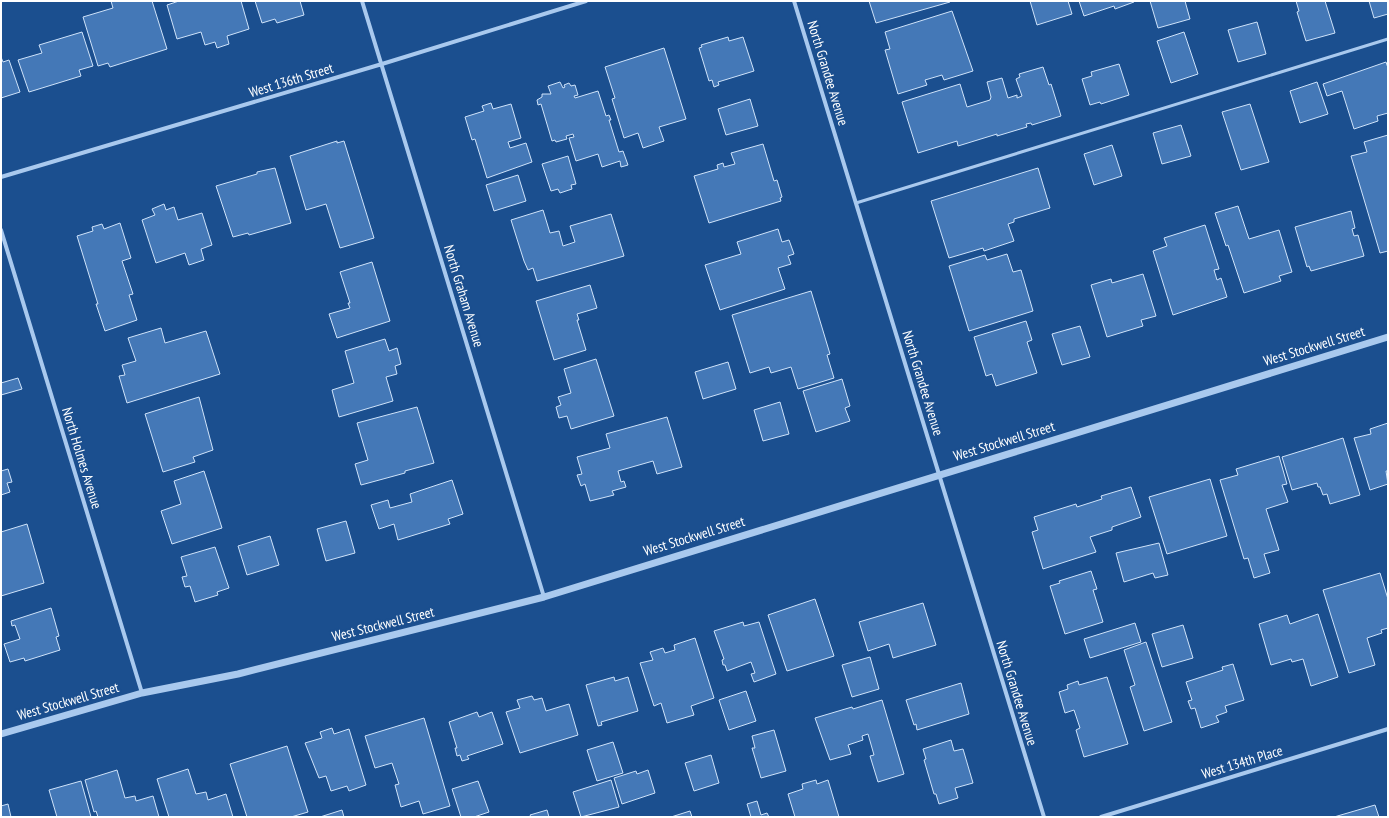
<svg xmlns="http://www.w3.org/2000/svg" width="1389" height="818" viewBox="0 0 1389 818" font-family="'PT Sans Narrow',sans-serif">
  <rect width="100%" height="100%" fill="#1b4f8f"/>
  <path fill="#4478b7" stroke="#cfe3fa" d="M 111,1 L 152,1 L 167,49 L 110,67 L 108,63 L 98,66 L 83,17 L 113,8 Z
    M 179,1 L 241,1 L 249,29 L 227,36 L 229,44 L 217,48 L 215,42 L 205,45 L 201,32 L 177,39 L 167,5 Z
    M 255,1 L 300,1 L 304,15 L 277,23 L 275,19 L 262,23 Z
    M 869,1 L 950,1 L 950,2 L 876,23 Z
    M 1030,1 L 1068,1 L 1072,14 L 1037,25 Z
    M 1079,1 L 1134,1 L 1134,2 L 1115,9 L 1114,6 L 1084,16 Z
    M 1150,1 L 1185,1 L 1190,19 L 1158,28 Z
    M 1296,1 L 1325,1 L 1335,33 L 1306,41 L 1297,12 L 1299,11 Z
    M 1369,1 L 1388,1 L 1388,14 L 1374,18 Z
    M 952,11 L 973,71 L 944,80 L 942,75 L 925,80 L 927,85 L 898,94 L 885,50 L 890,49 L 885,32 Z
    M 1257,22 L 1266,54 L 1238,62 L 1228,30 Z
    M 82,32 L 93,66 L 79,70 L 81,76 L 29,92 L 18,60 L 42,53 L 39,45 Z
    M 1184,32 L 1198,74 L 1171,83 L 1157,41 Z
    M 728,37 L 729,41 L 743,37 L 754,71 L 718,82 L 719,85 L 714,87 L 712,80 L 709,81 L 699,48 L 702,47 L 701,45 Z
    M 664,48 L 686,119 L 659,127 L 664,141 L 643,148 L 638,133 L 624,138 L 612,99 L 615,98 L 605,67 Z
    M 1,57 L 3,62 L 9,60 L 20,92 L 1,98 Z
    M 1386,62 L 1388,68 L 1388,113 L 1377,116 L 1378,121 L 1354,129 L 1342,91 L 1327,96 L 1323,84 Z
    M 1119,64 L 1129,95 L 1101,104 L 1100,102 L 1090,105 L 1082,79 L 1092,76 L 1091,72 Z
    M 1043,67 L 1049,85 L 1051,84 L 1061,116 L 1032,125 L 1031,123 L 1026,124 L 1027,127 L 997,136 L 997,134 L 958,146 L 957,141 L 918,153 L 902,102 L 960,84 L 967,107 L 990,100 L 991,97 L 987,82 L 1002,78 L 1008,98 L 1017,95 L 1017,98 L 1022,96 L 1016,79 L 1020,77 L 1019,74 Z
    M 560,82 L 563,88 L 565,87 L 564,85 L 569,83 L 571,86 L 575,85 L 578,95 L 574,96 L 575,98 L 598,91 L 606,116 L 609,115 L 611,120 L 609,120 L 619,152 L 623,151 L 628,165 L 621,167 L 620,161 L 602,167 L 598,154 L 576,161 L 569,138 L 574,137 L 573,134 L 566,136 L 567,139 L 556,142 L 555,140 L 552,141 L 541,104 L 538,105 L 537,100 L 542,97 L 542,94 L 551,94 L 548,86 Z
    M 1317,82 L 1328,114 L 1300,123 L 1290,91 Z
    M 750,99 L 758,126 L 726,135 L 718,109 Z
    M 491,103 L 493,109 L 511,104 L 521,138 L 508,142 L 510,148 L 526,143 L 532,162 L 487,178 L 475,139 L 472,140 L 465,117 L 484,111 L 482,106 Z
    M 1250,104 L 1269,162 L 1241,170 L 1222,112 Z
    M 1181,125 L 1191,156 L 1162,164 L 1153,133 Z
    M 1388,135 L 1388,251 L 1380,253 L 1351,156 L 1367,152 L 1364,142 Z
    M 337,141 L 337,143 L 344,141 L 374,238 L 340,248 L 326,204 L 306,210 L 290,156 Z
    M 763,144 L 774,181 L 777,180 L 782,197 L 780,198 L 781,201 L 709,223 L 694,176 L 718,169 L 717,165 L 723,163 L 724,167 L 735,164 L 731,153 Z
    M 1112,145 L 1122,176 L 1094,185 L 1084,154 Z
    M 568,156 L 576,184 L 571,185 L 572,189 L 560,193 L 558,189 L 551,191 L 542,164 Z
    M 275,168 L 291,223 L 249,235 L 248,233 L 233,237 L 216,186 L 257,174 L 257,172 Z
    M 1038,168 L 1050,208 L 1014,219 L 1014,222 L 1008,224 L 1014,241 L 984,251 L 983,248 L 949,258 L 931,201 Z
    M 518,175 L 526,201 L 494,211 L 486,185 Z
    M 164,204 L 166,210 L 174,207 L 178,220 L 202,213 L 212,245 L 201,249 L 204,260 L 189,265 L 185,253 L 156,263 L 142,220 L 155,215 L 152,209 Z
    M 1238,206 L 1249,239 L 1279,230 L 1292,272 L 1279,276 L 1281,281 L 1244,293 L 1228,245 L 1226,246 L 1215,213 Z
    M 543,210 L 550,233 L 559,231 L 563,246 L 575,242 L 570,226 L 611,214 L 624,256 L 537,281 L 533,268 L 528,270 L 524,261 L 511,220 Z
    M 1351,211 L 1355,228 L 1352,229 L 1354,236 L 1358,235 L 1364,256 L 1311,271 L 1309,266 L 1307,267 L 1295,227 Z
    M 120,223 L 131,258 L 122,261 L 133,294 L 129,295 L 137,320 L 105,331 L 96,304 L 98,304 L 77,236 L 93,231 L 92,227 L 102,224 L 104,229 Z
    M 1205,225 L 1219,269 L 1214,270 L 1217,280 L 1221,278 L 1227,297 L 1173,315 L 1153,251 L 1167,246 L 1164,238 Z
    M 778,229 L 782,242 L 789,240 L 794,254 L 788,256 L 791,264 L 778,268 L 785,289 L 720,310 L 705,265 L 741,254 L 737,242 Z
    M 1007,254 L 1013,272 L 1021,270 L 1033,311 L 969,331 L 949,266 L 985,255 L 987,260 Z
    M 372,262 L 390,321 L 337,338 L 329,314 L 350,308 L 348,303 L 350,303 L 340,272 Z
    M 1143,274 L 1156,316 L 1141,320 L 1143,326 L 1107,337 L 1091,285 L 1111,279 L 1112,283 Z
    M 590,285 L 597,308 L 577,314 L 579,320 L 577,320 L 586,350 L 554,360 L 536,301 Z
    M 811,291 L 830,354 L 827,355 L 834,378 L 798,389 L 791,367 L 771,373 L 769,367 L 750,373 L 732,315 Z
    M 1026,321 L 1032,340 L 1027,342 L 1037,373 L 996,386 L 992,374 L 986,376 L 974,337 Z
    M 1080,326 L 1090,357 L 1062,365 L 1052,334 Z
    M 161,328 L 165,343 L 206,331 L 220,374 L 127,403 L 119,376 L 125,375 L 122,365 L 136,361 L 128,338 Z
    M 385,339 L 389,351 L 397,348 L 401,364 L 395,366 L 397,374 L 386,377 L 393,401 L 339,417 L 332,390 L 354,383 L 345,351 Z
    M 596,359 L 614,416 L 571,429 L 567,416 L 559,418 L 556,407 L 561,405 L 558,397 L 571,393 L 564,369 Z
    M 728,362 L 736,389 L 703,399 L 695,372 Z
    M 18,378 L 22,389 L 1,395 L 1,383 Z
    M 842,379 L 850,406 L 845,408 L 850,421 L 816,432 L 803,391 Z
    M 199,397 L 213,450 L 193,457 L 195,462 L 163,472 L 145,414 Z
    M 780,402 L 789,434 L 763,441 L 754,410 Z
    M 417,407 L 434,463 L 405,471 L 405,473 L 361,485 L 355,464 L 368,460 L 357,423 Z
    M 667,417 L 682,467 L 657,474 L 653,461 L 618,471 L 621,482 L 624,481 L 626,487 L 612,491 L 614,495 L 590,501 L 585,484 L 581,486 L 577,475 L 582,474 L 577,457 L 610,448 L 606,434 Z
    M 1388,423 L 1388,471 L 1386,471 L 1388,484 L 1370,490 L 1354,438 L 1371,434 L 1370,429 Z
    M 1343,438 L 1360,495 L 1330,504 L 1327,494 L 1323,495 L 1320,487 L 1318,487 L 1317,483 L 1292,490 L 1282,457 Z
    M 1279,456 L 1287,484 L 1282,485 L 1288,502 L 1266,509 L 1279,550 L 1264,554 L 1270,573 L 1254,578 L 1248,558 L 1244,559 L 1220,480 L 1238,475 L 1236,469 Z
    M 8,469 L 12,482 L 7,483 L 10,492 L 1,495 L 1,471 Z
    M 204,471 L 222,528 L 172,544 L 161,511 L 181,504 L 174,481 Z
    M 1210,479 L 1227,536 L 1167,554 L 1149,497 Z
    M 452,480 L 463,514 L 448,519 L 450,524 L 398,540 L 394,524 L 379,529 L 371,505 L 388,500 L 390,508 L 412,502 L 410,494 Z
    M 1131,487 L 1141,517 L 1112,527 L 1112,530 L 1090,537 L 1096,552 L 1043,569 L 1032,532 L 1038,530 L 1034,517 L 1076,504 L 1077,507 L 1102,499 L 1101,496 Z
    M 346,521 L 355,553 L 326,561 L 317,529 Z
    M 27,524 L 44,583 L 1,596 L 1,532 Z
    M 270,536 L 279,565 L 247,575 L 238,546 Z
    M 1159,543 L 1168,575 L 1155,578 L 1153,573 L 1124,582 L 1116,553 Z
    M 215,547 L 229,588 L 217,592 L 218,595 L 195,602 L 190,586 L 185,587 L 182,577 L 187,576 L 181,557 Z
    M 1091,571 L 1097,589 L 1093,590 L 1103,622 L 1065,634 L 1050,586 L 1060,583 L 1059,581 Z
    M 1380,573 L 1388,599 L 1388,628 L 1381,630 L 1382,633 L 1367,638 L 1375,665 L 1349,673 L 1323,590 Z
    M 815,599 L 834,656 L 787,671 L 768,615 Z
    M 923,603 L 936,645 L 893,658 L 889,644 L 868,651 L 859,622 Z
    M 51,608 L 59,636 L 56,637 L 60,650 L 25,661 L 24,658 L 10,662 L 4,644 L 20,639 L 15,625 L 12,626 L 11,621 Z
    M 1318,614 L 1338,677 L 1311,686 L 1303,659 L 1292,662 L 1291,659 L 1271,665 L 1259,624 L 1287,615 L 1290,624 Z
    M 743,622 L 744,626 L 759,622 L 776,674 L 754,682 L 751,674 L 755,673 L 751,662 L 727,671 L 725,665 L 723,665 L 722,660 L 724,659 L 714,631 Z
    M 1135,623 L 1141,642 L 1090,658 L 1084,639 Z
    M 1183,625 L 1193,658 L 1162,667 L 1152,634 Z
    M 695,638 L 714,698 L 691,706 L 694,715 L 667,723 L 661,703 L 654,706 L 640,663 L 653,660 L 650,652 L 663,648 L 665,653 L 675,650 L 674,645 Z
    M 1146,642 L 1172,722 L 1144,731 L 1130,687 L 1135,685 L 1124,650 Z
    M 870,657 L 879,689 L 852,697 L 842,665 Z
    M 1233,664 L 1244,700 L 1225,706 L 1227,712 L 1216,716 L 1219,722 L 1201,728 L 1195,708 L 1191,709 L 1188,701 L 1192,700 L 1186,682 L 1223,670 L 1222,667 Z
    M 614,677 L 615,681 L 628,677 L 638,711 L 601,722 L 602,725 L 598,726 L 586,685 Z
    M 1107,677 L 1128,744 L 1084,757 L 1076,730 L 1080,728 L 1074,710 L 1065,713 L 1059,692 L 1068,689 L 1067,685 L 1078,681 L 1079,685 Z
    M 961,683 L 969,714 L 917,730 L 916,724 L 914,725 L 906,700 Z
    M 746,691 L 756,721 L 729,730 L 719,700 Z
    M 532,696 L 534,700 L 542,698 L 546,711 L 569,704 L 578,735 L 520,753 L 506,712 L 520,708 L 517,700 Z
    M 882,700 L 904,774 L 878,782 L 870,756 L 874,755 L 868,734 L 862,736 L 863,740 L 848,745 L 851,754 L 830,760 L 815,718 L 852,707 L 853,709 Z
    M 477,712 L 479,717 L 492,712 L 503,744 L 467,756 L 469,759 L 462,761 L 460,755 L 457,756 L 455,748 L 457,748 L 449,722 Z
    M 424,718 L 450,806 L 423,814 L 419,801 L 401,807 L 395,785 L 399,784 L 392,763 L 375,768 L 365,736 Z
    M 332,728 L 334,734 L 349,729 L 366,785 L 349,791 L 347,786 L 331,791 L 326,776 L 319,778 L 305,743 L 322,738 L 320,732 Z
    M 774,730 L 786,771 L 761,778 L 752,748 L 755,748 L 752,736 Z
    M 951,740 L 954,751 L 963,749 L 973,783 L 955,788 L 958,798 L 939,804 L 936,794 L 934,794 L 924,760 L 926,759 L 923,749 Z
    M 613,742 L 623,773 L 597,781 L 587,750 Z
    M 287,746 L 308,812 L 291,817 L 247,817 L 230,764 Z
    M 711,755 L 719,783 L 694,791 L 685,763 Z
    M 188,769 L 196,794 L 206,792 L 208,800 L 226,794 L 233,817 L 169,817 L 157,779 Z
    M 117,770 L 125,798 L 135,796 L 136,801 L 153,796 L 159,817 L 98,817 L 96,811 L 94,812 L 85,780 Z
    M 648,770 L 655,793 L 622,804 L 614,778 L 636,771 L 637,774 Z
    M 611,780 L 619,807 L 581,817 L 573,792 Z
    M 816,780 L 817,784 L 828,780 L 839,817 L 795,817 L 788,794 L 803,789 L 802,784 Z
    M 81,781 L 91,817 L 57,817 L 49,790 Z
    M 478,781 L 489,812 L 474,817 L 461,817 L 452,789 Z
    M 757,801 L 761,815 L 767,813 L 769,817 L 751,817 L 747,804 Z
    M 8,804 L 11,817 L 1,817 L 1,806 Z
    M 1375,805 L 1379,817 L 1334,817 Z
    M 342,810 L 344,817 L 320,817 Z
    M 547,810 L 549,817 L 531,817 L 530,815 Z
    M 690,811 L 692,817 L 671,817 Z"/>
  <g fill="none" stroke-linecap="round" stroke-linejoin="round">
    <path stroke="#a9c9ee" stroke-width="3" d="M 856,203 L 1388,39"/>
    <path stroke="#a9c9ee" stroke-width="4" d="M 362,1 L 544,597
      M 794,1 L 1044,817
      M 1,177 L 382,64 L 586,1
      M 1,230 L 142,693
      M 1101,817 L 1388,729"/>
    <path stroke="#a9c9ee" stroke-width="7" d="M 1,734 L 142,693 L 238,674 L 544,597 L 1388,337"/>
  </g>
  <g text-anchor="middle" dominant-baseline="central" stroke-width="4" stroke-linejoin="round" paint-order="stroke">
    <g font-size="14" fill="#fff" stroke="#1b4f8f">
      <text transform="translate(828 73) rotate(73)">North Grandee Avenue</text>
      <text transform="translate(291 80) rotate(-17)">West 136th Street</text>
      <text transform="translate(464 296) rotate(73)">North Graham Avenue</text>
      <text transform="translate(1314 346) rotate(-17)">West Stockwell Street</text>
      <text transform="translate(923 383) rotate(73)">North Grandee Avenue</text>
      <text transform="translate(1004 441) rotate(-17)">West Stockwell Street</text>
      <text transform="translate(82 458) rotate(73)">North Holmes Avenue</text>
      <text transform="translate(694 536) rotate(-17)">West Stockwell Street</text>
      <text transform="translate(383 624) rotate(-14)">West Stockwell Street</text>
      <text transform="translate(1017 693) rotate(73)">North Grandee Avenue</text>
      <text transform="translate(68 701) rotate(-16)">West Stockwell Street</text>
      <text transform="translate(1242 762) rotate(-17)">West 134th Place</text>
    </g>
  </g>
  <rect width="1389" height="818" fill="none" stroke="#ffffff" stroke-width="4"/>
</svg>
